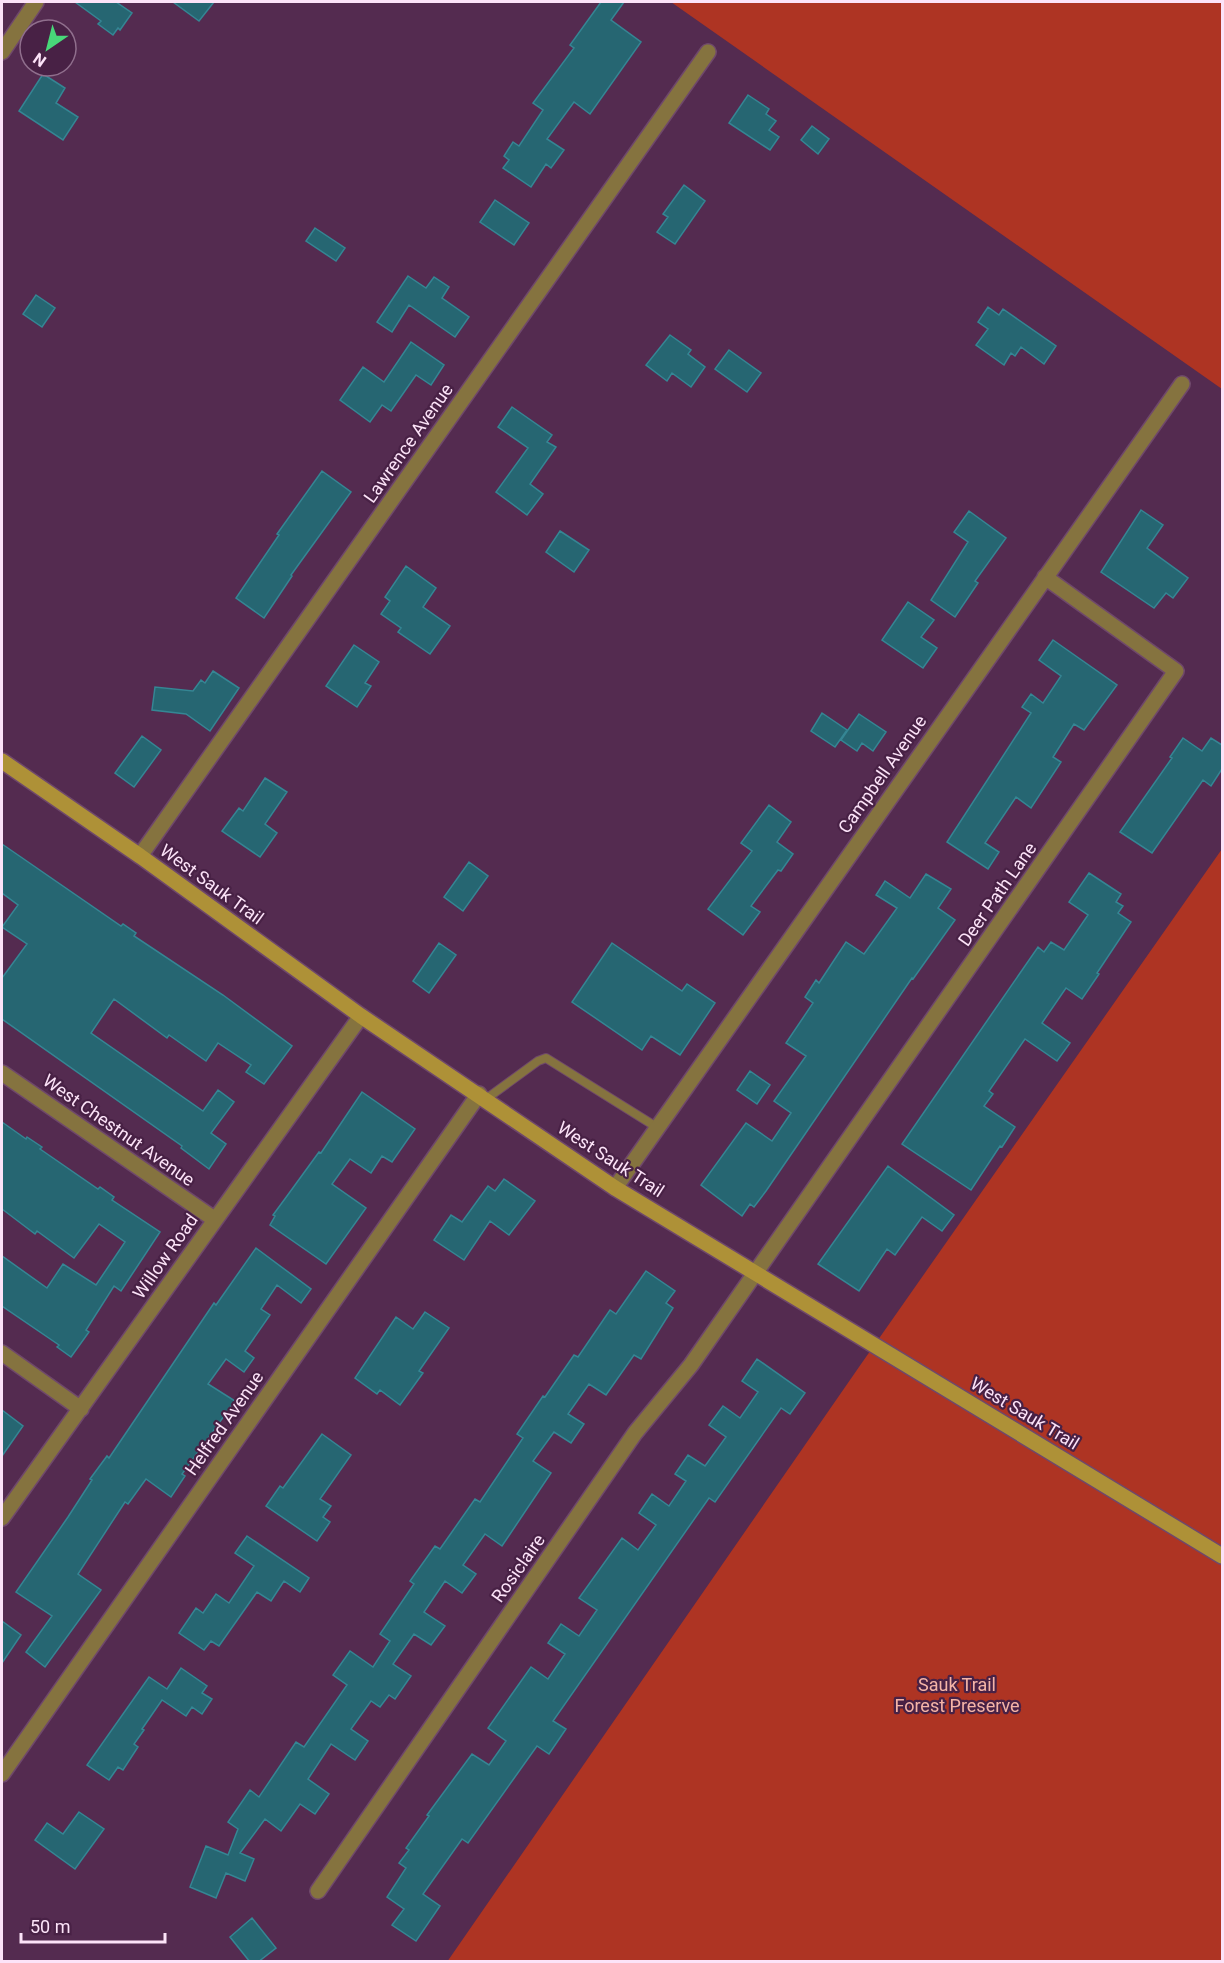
<svg xmlns="http://www.w3.org/2000/svg" width="1224" height="1963" viewBox="0 0 1224 1963" font-family="Roboto,sans-serif">
  <rect width="100%" height="100%" fill="#542b50"/>
  <path fill="#ae3423" d="M 671,2 L 1222,2 L 1222,389 Z
    M 1222,849 L 1222,1961 L 447,1962 L 859,1367 Z"/>
  <path fill="#266672" stroke="#358694" stroke-width="1.5" d="M 75,2 L 116,2 L 132,13 L 120,30 L 118,28 L 113,35 L 98,24 L 101,21 Z
    M 173,2 L 214,2 L 199,21 Z
    M 601,2 L 624,2 L 611,20 L 641,42 L 590,114 L 574,102 L 547,139 L 564,150 L 551,168 L 546,164 L 531,187 L 503,168 L 509,160 L 504,156 L 513,142 L 519,146 L 543,110 L 533,103 L 574,48 L 570,45 Z
    M 43,74 L 65,88 L 56,103 L 78,117 L 63,140 L 19,111 Z
    M 748,95 L 769,109 L 766,114 L 776,121 L 769,130 L 779,137 L 770,150 L 729,123 Z
    M 812,126 L 829,139 L 818,154 L 801,140 Z
    M 684,185 L 705,201 L 675,244 L 657,232 L 668,217 L 663,214 Z
    M 495,200 L 529,223 L 514,245 L 480,222 Z
    M 315,228 L 345,248 L 336,261 L 306,241 Z
    M 408,276 L 426,288 L 434,277 L 449,287 L 442,298 L 469,317 L 455,337 L 409,305 L 392,332 L 377,322 Z
    M 36,295 L 55,308 L 42,327 L 23,314 Z
    M 988,307 L 999,315 L 1003,309 L 1056,346 L 1044,364 L 1021,347 L 1015,356 L 1011,353 L 1004,365 L 976,345 L 988,329 L 978,322 Z
    M 670,335 L 691,350 L 688,354 L 705,367 L 691,387 L 672,373 L 667,381 L 646,365 Z
    M 411,342 L 444,365 L 431,385 L 416,375 L 391,411 L 382,405 L 370,422 L 340,400 L 363,367 L 384,382 Z
    M 729,350 L 761,373 L 747,392 L 715,369 Z
    M 512,407 L 552,435 L 547,442 L 556,447 L 530,484 L 543,494 L 527,515 L 496,492 L 528,448 L 498,427 Z
    M 322,471 L 351,492 L 291,575 L 292,576 L 264,618 L 236,598 L 279,535 L 277,534 Z
    M 1141,510 L 1163,525 L 1147,548 L 1188,578 L 1173,598 L 1166,593 L 1154,608 L 1101,572 Z
    M 969,511 L 1006,538 L 975,581 L 978,583 L 955,617 L 931,600 L 968,542 L 954,532 Z
    M 560,531 L 589,550 L 574,572 L 546,552 Z
    M 406,566 L 436,588 L 423,607 L 450,626 L 430,654 L 398,632 L 401,628 L 381,614 L 390,601 L 385,597 Z
    M 908,602 L 934,620 L 921,637 L 937,648 L 923,668 L 882,640 Z
    M 1053,640 L 1117,685 L 1084,730 L 1074,724 L 1053,757 L 1061,762 L 1031,808 L 1016,797 L 985,843 L 999,852 L 988,869 L 947,842 L 1031,713 L 1022,707 L 1031,694 L 1043,703 L 1061,676 L 1039,660 Z
    M 354,645 L 379,662 L 365,683 L 371,686 L 357,707 L 326,686 Z
    M 213,671 L 239,688 L 210,731 L 186,714 L 152,710 L 155,687 L 193,691 L 201,680 L 205,683 Z
    M 822,713 L 847,730 L 835,747 L 811,731 Z
    M 859,714 L 886,732 L 873,751 L 862,743 L 857,751 L 841,740 Z
    M 142,736 L 161,750 L 134,787 L 115,773 Z
    M 1183,738 L 1202,751 L 1211,738 L 1222,745 L 1222,769 L 1211,786 L 1203,780 L 1152,853 L 1120,832 L 1172,758 L 1170,757 Z
    M 265,778 L 287,792 L 265,824 L 277,833 L 260,857 L 222,831 L 239,808 L 243,811 Z
    M 769,805 L 791,822 L 777,842 L 793,854 L 781,871 L 778,870 L 751,906 L 760,912 L 743,935 L 708,909 L 752,851 L 741,843 Z
    M 2,844 L 121,926 L 123,924 L 136,933 L 134,936 L 223,995 L 292,1046 L 264,1084 L 246,1072 L 251,1065 L 218,1043 L 206,1061 L 169,1035 L 167,1038 L 114,999 L 91,1033 L 203,1111 L 218,1090 L 234,1102 L 211,1133 L 226,1144 L 209,1169 L 181,1148 L 182,1146 L 2,1019 L 2,978 L 27,944 L 2,927 L 18,905 L 2,893 Z
    M 469,862 L 488,876 L 463,911 L 444,897 Z
    M 1089,873 L 1121,894 L 1116,902 L 1123,906 L 1118,913 L 1131,922 L 1097,973 L 1099,974 L 1082,999 L 1066,988 L 1042,1023 L 1070,1043 L 1057,1061 L 1025,1039 L 989,1091 L 993,1094 L 984,1106 L 1015,1127 L 1002,1147 L 1000,1146 L 971,1190 L 902,1144 L 1038,947 L 1044,952 L 1051,942 L 1064,950 L 1088,915 L 1069,902 Z
    M 926,874 L 951,889 L 938,908 L 955,920 L 913,979 L 912,978 L 766,1191 L 754,1207 L 750,1204 L 742,1216 L 701,1185 L 746,1123 L 772,1141 L 791,1113 L 774,1101 L 806,1056 L 786,1043 L 813,1003 L 805,997 L 816,980 L 819,983 L 846,942 L 864,954 L 897,908 L 876,895 L 885,881 L 910,898 Z
    M 439,943 L 456,955 L 429,993 L 413,981 Z
    M 612,943 L 682,991 L 687,984 L 715,1003 L 680,1055 L 651,1036 L 642,1050 L 572,1002 Z
    M 750,1071 L 770,1085 L 757,1104 L 737,1090 Z
    M 362,1092 L 415,1129 L 392,1162 L 382,1156 L 371,1173 L 350,1159 L 332,1184 L 366,1208 L 326,1264 L 270,1225 L 275,1216 L 273,1215 L 287,1196 L 319,1152 L 321,1153 Z
    M 2,1122 L 26,1139 L 27,1137 L 42,1147 L 40,1149 L 98,1189 L 100,1187 L 114,1197 L 112,1200 L 160,1232 L 121,1291 L 114,1286 L 86,1330 L 89,1332 L 71,1357 L 57,1347 L 59,1345 L 2,1306 L 2,1256 L 47,1288 L 63,1264 L 96,1285 L 125,1242 L 99,1224 L 74,1258 L 37,1231 L 35,1234 L 2,1209 Z
    M 888,1166 L 954,1215 L 942,1231 L 922,1217 L 895,1255 L 887,1249 L 859,1291 L 818,1264 Z
    M 504,1179 L 535,1201 L 509,1235 L 490,1221 L 464,1260 L 434,1240 L 451,1215 L 462,1222 L 488,1186 L 495,1191 Z
    M 256,1248 L 311,1289 L 301,1303 L 277,1285 L 261,1309 L 270,1315 L 245,1351 L 254,1358 L 244,1372 L 226,1359 L 208,1384 L 235,1401 L 182,1474 L 185,1476 L 171,1497 L 146,1479 L 128,1504 L 125,1502 L 78,1574 L 101,1590 L 45,1667 L 26,1652 L 52,1616 L 16,1592 L 68,1517 L 92,1480 L 90,1479 L 107,1456 L 109,1458 L 214,1303 L 216,1305 Z
    M 646,1271 L 675,1291 L 666,1303 L 673,1308 L 641,1359 L 634,1355 L 606,1395 L 589,1384 L 568,1414 L 584,1424 L 571,1443 L 554,1432 L 533,1461 L 551,1473 L 502,1546 L 485,1534 L 463,1565 L 476,1574 L 462,1593 L 445,1581 L 424,1612 L 445,1626 L 431,1645 L 414,1634 L 393,1664 L 411,1676 L 395,1699 L 389,1695 L 380,1707 L 371,1701 L 351,1729 L 368,1741 L 355,1760 L 331,1744 L 308,1779 L 329,1794 L 315,1814 L 300,1804 L 281,1831 L 265,1819 L 240,1853 L 254,1859 L 245,1881 L 226,1873 L 216,1898 L 190,1887 L 206,1846 L 228,1855 L 238,1829 L 228,1822 L 250,1790 L 259,1797 L 296,1742 L 304,1747 L 347,1685 L 333,1675 L 350,1651 L 373,1667 L 390,1641 L 380,1634 L 414,1584 L 410,1581 L 435,1546 L 440,1549 L 475,1499 L 480,1502 L 523,1438 L 517,1434 L 543,1396 L 545,1397 L 574,1355 L 578,1357 L 610,1310 L 616,1314 Z
    M 425,1312 L 449,1328 L 419,1371 L 423,1373 L 400,1405 L 380,1390 L 377,1394 L 355,1378 L 396,1317 L 413,1329 Z
    M 757,1359 L 805,1393 L 790,1414 L 781,1408 L 715,1502 L 709,1498 L 553,1721 L 566,1729 L 549,1754 L 537,1746 L 468,1843 L 462,1839 L 423,1894 L 440,1906 L 416,1941 L 392,1925 L 404,1909 L 387,1897 L 406,1868 L 399,1863 L 409,1850 L 406,1848 L 429,1816 L 427,1815 L 472,1754 L 489,1765 L 506,1741 L 488,1728 L 531,1667 L 548,1679 L 565,1654 L 548,1643 L 561,1624 L 579,1636 L 597,1610 L 579,1598 L 622,1538 L 638,1550 L 656,1525 L 639,1513 L 652,1494 L 669,1506 L 686,1481 L 675,1474 L 688,1455 L 705,1466 L 726,1437 L 709,1425 L 723,1406 L 740,1418 L 758,1392 L 742,1381 Z
    M 2,1410 L 23,1426 L 2,1456 Z
    M 322,1434 L 351,1455 L 320,1499 L 331,1506 L 323,1517 L 330,1522 L 317,1541 L 266,1506 L 280,1486 L 283,1488 Z
    M 247,1536 L 309,1578 L 300,1592 L 284,1581 L 271,1601 L 257,1592 L 219,1646 L 211,1641 L 204,1650 L 179,1633 L 196,1608 L 203,1613 L 216,1594 L 229,1603 L 254,1566 L 235,1553 Z
    M 2,1621 L 21,1635 L 2,1663 Z
    M 181,1668 L 207,1686 L 202,1693 L 212,1699 L 202,1714 L 192,1707 L 186,1716 L 162,1700 L 142,1729 L 144,1730 L 134,1744 L 138,1747 L 123,1770 L 118,1767 L 109,1780 L 87,1765 L 149,1677 L 167,1689 Z
    M 79,1812 L 104,1829 L 75,1869 L 35,1840 L 47,1823 L 63,1834 Z
    M 252,1918 L 276,1948 L 258,1962 L 250,1962 L 230,1937 Z"/>
  <g fill="none" stroke-linecap="round" stroke-linejoin="round">
    <g stroke="#6f486b" stroke-width="10">
      <path id="service" d="M 486,1099 L 538,1061 L 546,1058 L 658,1128"/>
    </g>
    <g stroke="#6f486b" stroke-width="18">
      <path id="minor" d="M 2,52 L 36,2
        M 140,856 L 708,52
        M 2,1073 L 214,1219
        M 615,1188 L 1182,384
        M 2,1353 L 81,1409
        M 2,1518 L 361,1016
        M 2,1774 L 479,1094
        M 318,1891 L 635,1433 L 691,1365 L 1176,671 L 1045,577"/>
    </g>
    <g stroke="#6f486b" stroke-width="18">
      <path id="secondary" d="M 2,761 L 140,856 L 361,1016 L 615,1188 L 1222,1556"/>
    </g>
    <use href="#service" stroke="#85733f" stroke-width="8"/>
    <use href="#minor" stroke="#85733f" stroke-width="15"/>
    <use href="#secondary" stroke="#ae9137" stroke-width="15"/>
  </g>
  <g text-anchor="middle" dominant-baseline="central" stroke-width="4.5" stroke-linejoin="round" paint-order="stroke">
    <g font-size="18" fill="#fce3f8" stroke="#482145">
      <text transform="translate(408 443) rotate(-55)">Lawrence Avenue</text>
      <text transform="translate(882 774) rotate(-55)">Campbell Avenue</text>
      <text transform="translate(212 884) rotate(36)">West Sauk Trail</text>
      <text transform="translate(997 894) rotate(-55)">Deer Path Lane</text>
      <text transform="translate(119 1130) rotate(35)">West Chestnut Avenue</text>
      <text transform="translate(611 1159) rotate(33)">West Sauk Trail</text>
      <text transform="translate(165 1256) rotate(-55)">Willow Road</text>
      <text transform="translate(1025 1413) rotate(31)">West Sauk Trail</text>
      <text transform="translate(224 1423) rotate(-55)">Helfred Avenue</text>
      <text transform="translate(518 1568) rotate(-55)">Rosiclaire</text>
    </g>
    <g font-size="18" fill="#f5b4a7" stroke="#482145">
      <text x="957" y="1684">Sauk Trail<tspan x="957" dy="21">Forest Preserve</tspan></text>
    </g>
  </g>
  <rect width="1224" height="1963" fill="none" stroke="#fce3f8" stroke-width="6"/>
  <g transform="translate(48 48) rotate(215)"><circle r="28" fill="#482145" stroke="#906f8d" stroke-width="1.5"/>
  <path d="M0-4.5L10 22L0 15L-10 22Z" fill="#48d779"/>
  <text y="-9" font-size="16" font-weight="bold" text-anchor="middle" fill="#fce3f8">N</text>
  </g>
  <path d="M21 1933v9h144v-9" fill="none" stroke="#fce3f8" stroke-width="3"/>
  <text x="30" y="1933" font-size="18" fill="#fce3f8" stroke="#482145" stroke-width="4.5" paint-order="stroke">50 m</text>
</svg>
